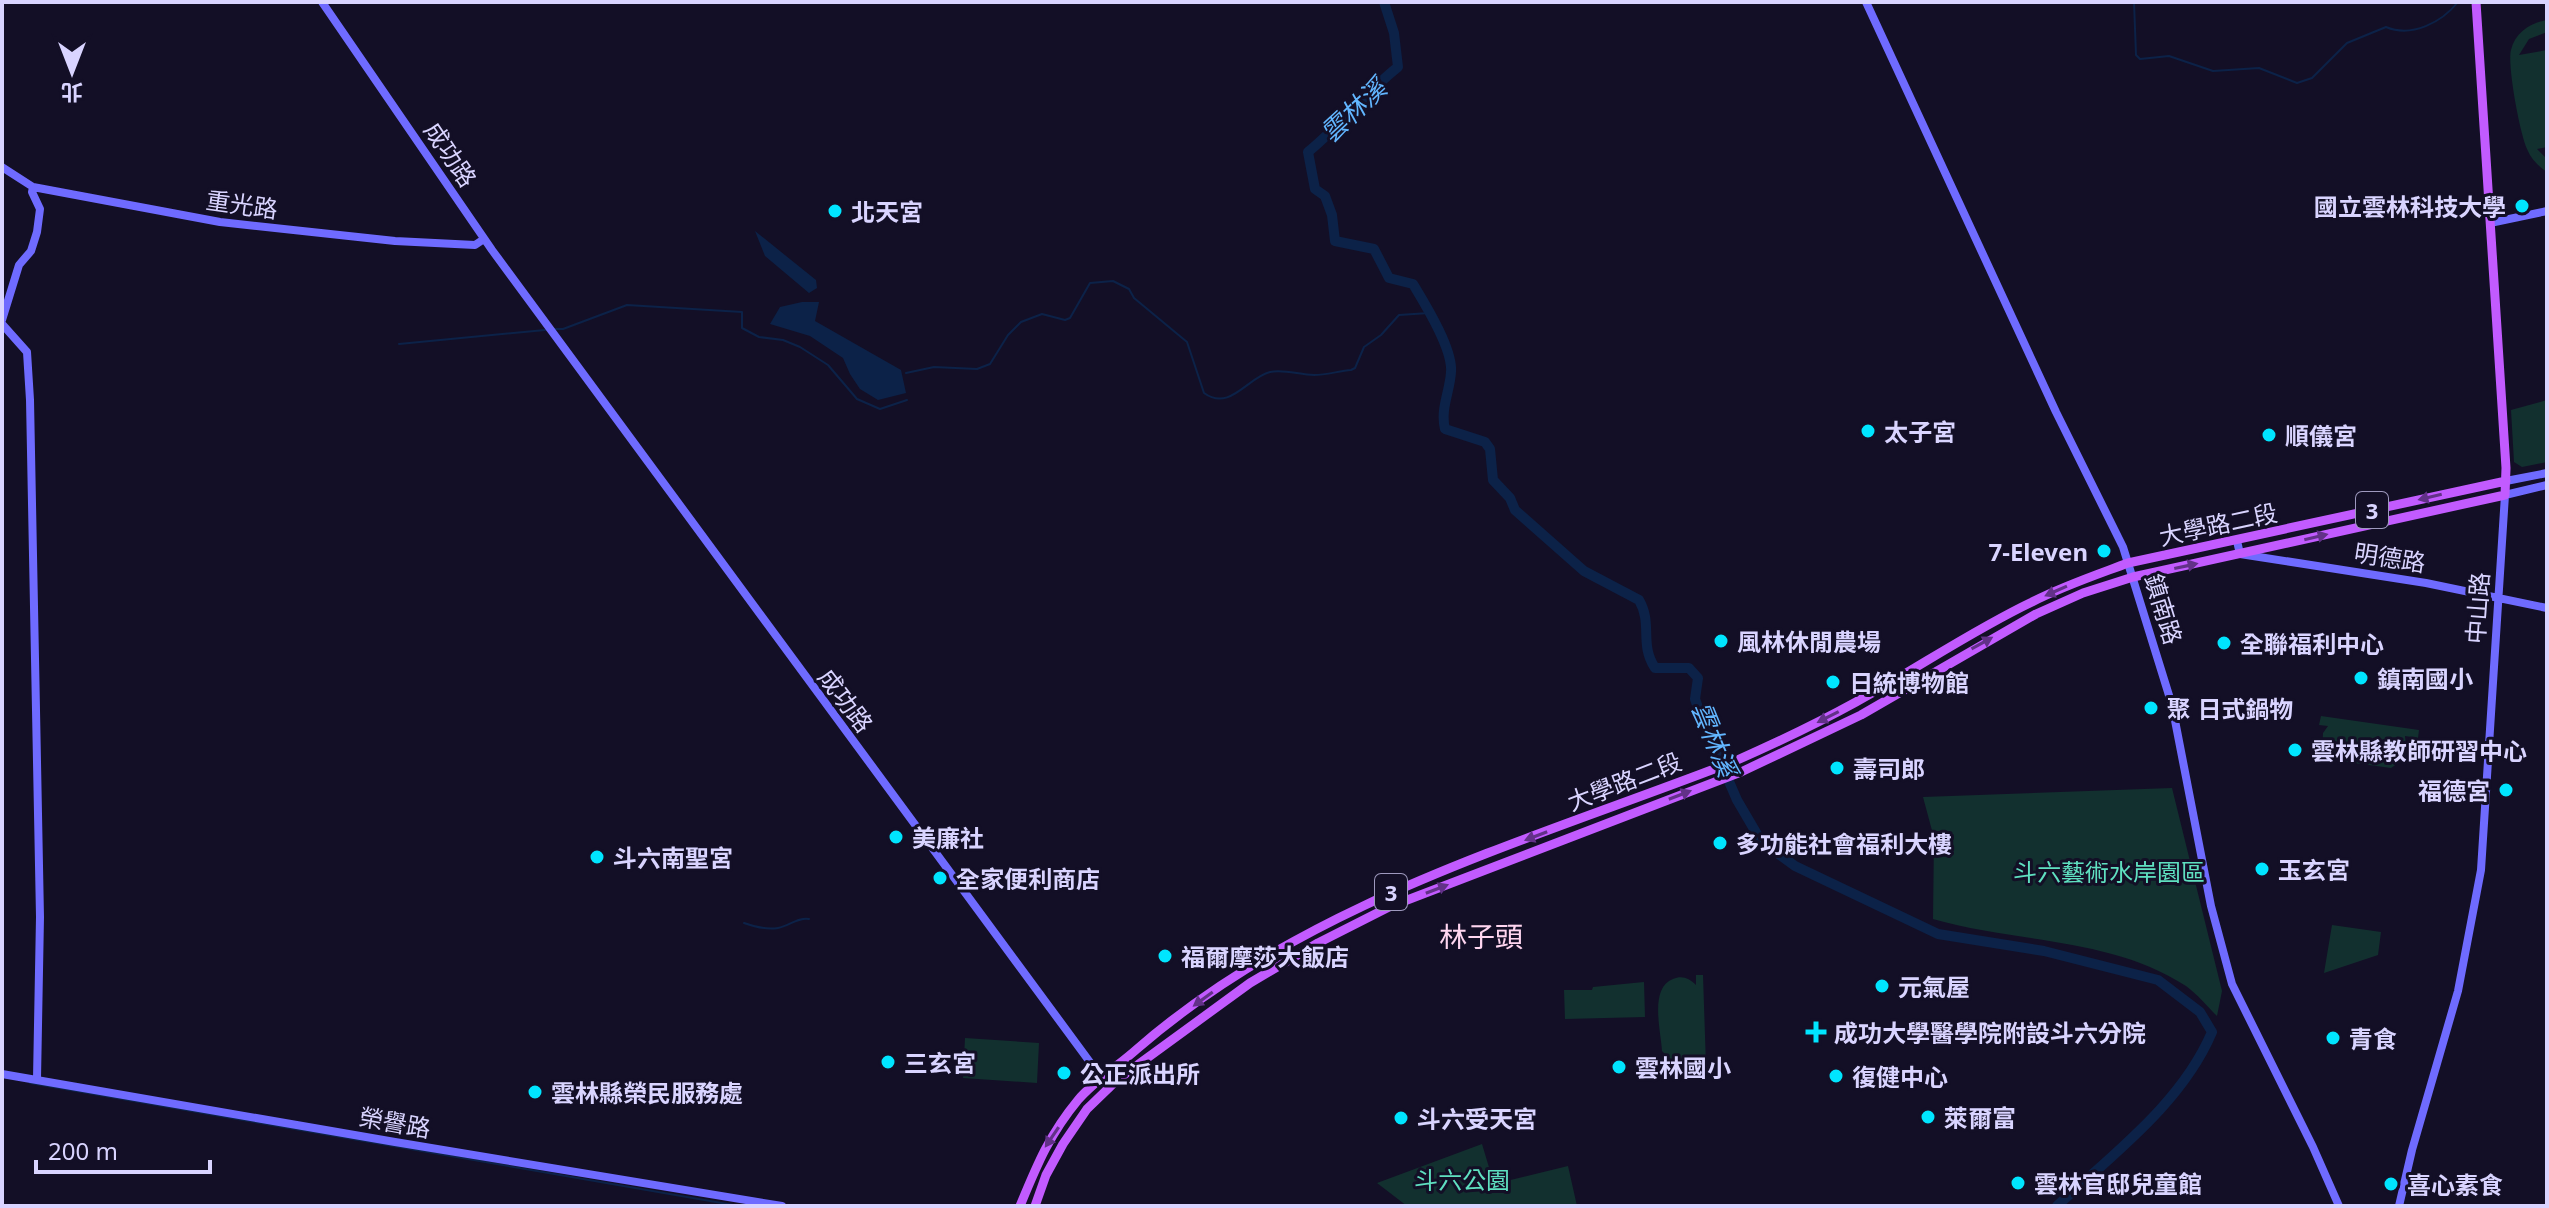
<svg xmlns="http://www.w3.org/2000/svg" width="2549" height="1208" viewBox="0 0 2549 1208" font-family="'Noto Sans','Noto Sans TC',sans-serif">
  <rect width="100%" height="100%" fill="#130f26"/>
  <path fill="#12302f" d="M 2547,20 L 2547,32 L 2529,39 L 2519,55 L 2547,50 L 2547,147 L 2537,149 L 2547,159 L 2547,172 C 2538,166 2531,159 2527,149 C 2520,134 2507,65 2511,50 C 2515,33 2530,23 2547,20 Z
    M 2547,400 L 2547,462 L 2522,467 L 2514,462 L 2511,410 Z
    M 2321,716 L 2419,730 L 2418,738 L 2405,736 L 2407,757 L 2391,768 L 2332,760 L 2322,751 L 2323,733 L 2328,726 L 2319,725 Z
    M 2172,788 L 2222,991 L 2217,1016 C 2207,1006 2197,994 2186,986 C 2111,937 2016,943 1933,919 L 1934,838 L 1923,797 Z
    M 2332,925 L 2381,932 L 2378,955 L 2324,973 Z
    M 1696,975 L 1703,975 L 1706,1066 L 1695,1066 L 1695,1058 L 1686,1064 L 1674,1063 L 1662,1051 C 1661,1031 1649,988 1673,979 C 1682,975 1689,978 1696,985 Z
    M 1644,982 L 1645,1017 L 1565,1019 L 1564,990 L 1592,990 L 1593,987 Z
    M 965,1038 L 1039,1043 L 1037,1083 L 963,1078 Z
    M 1482,1144 L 1494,1184 L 1568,1166 L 1577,1206 L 1407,1206 L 1377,1183 Z"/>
  <path fill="#0c2248" d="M 755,231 L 816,280 L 817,288 L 809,293 L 765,256 Z
    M 802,302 L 819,302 L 815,321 L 901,370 L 906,393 L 878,400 L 860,389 L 850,374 L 843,358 L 810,336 L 770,324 L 780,307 Z"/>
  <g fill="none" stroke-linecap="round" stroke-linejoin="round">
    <path stroke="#0c2248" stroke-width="2" d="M 2134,2 L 2136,55 L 2140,59 L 2169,56 L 2213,71 L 2259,68 L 2297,83 L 2312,78 L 2347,43 L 2386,27 C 2412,38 2442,22 2458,2
      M 555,329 L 563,329 L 627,305 L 742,312 L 742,328 L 759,337 L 783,340 L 800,347 L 828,365 L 857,399 L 880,409 L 907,400
      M 399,344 L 545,330
      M 906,373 L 934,367 L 977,369 L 990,364 L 1008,335 L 1021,322 L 1042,314 L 1065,320 L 1070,318 L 1090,283 L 1113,281 L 1129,289 L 1134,298 L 1187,342 L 1204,393 C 1230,412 1248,377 1270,372 C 1284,369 1300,375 1314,375 C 1326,375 1339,371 1351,370 L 1355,368 L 1364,347 L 1381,335 L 1399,315 L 1429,313
      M 744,923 C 755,927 766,930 778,928 C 789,926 798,917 809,919
      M 30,1083 L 739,1206"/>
    <path stroke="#0c2248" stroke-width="10" d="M 1384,2 L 1394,33 L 1398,67 C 1365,93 1340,126 1308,152 L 1315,189 L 1325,196 L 1332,215 L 1335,241 L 1374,249 L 1389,278 L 1413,284 C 1425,304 1453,349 1451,372 C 1450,391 1440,409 1445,429 L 1485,442 L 1490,449 L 1493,480 L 1510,498 L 1515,510 L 1584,571 L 1639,600 C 1653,624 1639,644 1655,668 L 1689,668 L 1698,678 L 1695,699 L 1702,719 L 1737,800 L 1761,841 L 1795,866 L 1938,934 L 2044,951 L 2158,980 L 2200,1012 L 2212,1032 C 2182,1103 2113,1154 2057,1206"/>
    <path stroke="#6f6bff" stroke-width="8" d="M 322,2 L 492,250 L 1109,1088
      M 1866,2 L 2056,412 L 2123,547 L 2172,705 L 2211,906 L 2232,984 L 2313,1147 L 2339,1206
      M 2,167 L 33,187 L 220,222 L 395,241 L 475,245 L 484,239
      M 2490,223 L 2547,211
      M 2,320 L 19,265 L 31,251 L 37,232 L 40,209 L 32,192 L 33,187
      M 2,324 L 27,352 L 30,400 L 40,917 L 37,1079
      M 2506,481 L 2547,473
      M 2237,541 L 2240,554 L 2426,583 L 2547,608
      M 2,1074 L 395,1142 L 782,1206
      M 2399,1206 L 2412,1150 L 2458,991 L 2481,870 L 2505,495 L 2547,485"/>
    <path stroke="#c25bff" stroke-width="9" d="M 1020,1206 C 1037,1165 1049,1135 1078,1100 C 1094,1081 1118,1066 1137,1049 C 1307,901 1529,841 1735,761 C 1776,743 1816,724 1856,702 C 1915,670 1971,631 2032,602 C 2063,586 2096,575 2128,563 L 2506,481
      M 1035,1206 L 1046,1175 L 1063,1144 L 1087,1109 L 1117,1080 L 1250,983 L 1318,943 L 1389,907 L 1741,772 L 1861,715 L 2036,614 L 2083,593 L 2133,577 L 2505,495 L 2506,468 L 2476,2"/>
  </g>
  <defs><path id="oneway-solid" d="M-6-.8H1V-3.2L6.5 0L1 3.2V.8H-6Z" transform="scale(2)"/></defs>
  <g fill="#623188">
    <use href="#oneway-solid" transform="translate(2430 497) rotate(167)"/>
    <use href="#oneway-solid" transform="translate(2316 537) rotate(-13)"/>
    <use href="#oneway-solid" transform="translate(2186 566) rotate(-12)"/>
    <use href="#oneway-solid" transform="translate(2056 591) rotate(156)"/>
    <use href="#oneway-solid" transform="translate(1982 643) rotate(-29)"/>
    <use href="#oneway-solid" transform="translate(1828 717) rotate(153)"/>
    <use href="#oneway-solid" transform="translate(1680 795) rotate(-21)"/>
    <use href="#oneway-solid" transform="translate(1536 836) rotate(159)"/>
    <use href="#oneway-solid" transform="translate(1437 889) rotate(-21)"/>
    <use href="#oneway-solid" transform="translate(1203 999) rotate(144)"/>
    <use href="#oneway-solid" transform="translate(1052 1137) rotate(124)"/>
  </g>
  <g fill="#00e5ff" stroke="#130f26" stroke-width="3">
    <circle cx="2522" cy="206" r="8"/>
    <circle cx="835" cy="211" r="8"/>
    <circle cx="1868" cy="431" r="8"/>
    <circle cx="2269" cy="435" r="8"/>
    <circle cx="2104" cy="551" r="8"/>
    <circle cx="1721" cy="641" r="8"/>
    <circle cx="2224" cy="643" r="8"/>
    <circle cx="2361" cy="678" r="8"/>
    <circle cx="1833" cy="682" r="8"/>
    <circle cx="2151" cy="708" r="8"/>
    <circle cx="2295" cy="750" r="8"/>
    <circle cx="1837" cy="768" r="8"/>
    <circle cx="2506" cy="790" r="8"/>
    <circle cx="896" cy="837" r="8"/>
    <circle cx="1720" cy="843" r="8"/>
    <circle cx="597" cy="857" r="8"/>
    <circle cx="2262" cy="869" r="8"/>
    <circle cx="940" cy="878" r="8"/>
    <circle cx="1165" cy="956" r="8"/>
    <circle cx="1882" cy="986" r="8"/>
    <path d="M1812 1020h8v8h8v8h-8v8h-8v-8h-8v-8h8z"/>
    <circle cx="2333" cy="1038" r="8"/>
    <circle cx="888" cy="1062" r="8"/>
    <circle cx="1619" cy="1067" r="8"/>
    <circle cx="1064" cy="1073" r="8"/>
    <circle cx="1836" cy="1076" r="8"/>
    <circle cx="535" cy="1092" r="8"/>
    <circle cx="1928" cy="1117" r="8"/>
    <circle cx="1401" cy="1118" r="8"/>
    <circle cx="2018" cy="1183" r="8"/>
    <circle cx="2391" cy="1184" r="8"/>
  </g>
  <g text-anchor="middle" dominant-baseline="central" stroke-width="6" stroke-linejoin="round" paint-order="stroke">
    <g fill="#130f26" stroke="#9e99be" stroke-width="2">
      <rect x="2356" y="492" width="32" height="36" rx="6"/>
      <rect x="1375" y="874" width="32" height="36" rx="6"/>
    </g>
    <g font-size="22" font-weight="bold" fill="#d9d4ff">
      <text x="2372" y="510">3</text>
      <text x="1391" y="892">3</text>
    </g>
    <g font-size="24" fill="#d9d4ff" stroke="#130f26">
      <text transform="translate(451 154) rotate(56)">成功路</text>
      <text transform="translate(242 204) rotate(8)">重光路</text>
      <text transform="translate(2218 524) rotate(-12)">大學路二段</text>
      <text transform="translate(2390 557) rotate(9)">明德路</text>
      <text transform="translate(2477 608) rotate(-86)">中山路</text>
      <text transform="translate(2164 609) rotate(73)">鎮南路</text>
      <text transform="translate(846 700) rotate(53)">成功路</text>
      <text transform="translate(1624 781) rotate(-21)">大學路二段</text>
      <text transform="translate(395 1122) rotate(10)">榮譽路</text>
    </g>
    <g font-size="24" font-weight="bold" fill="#d9d4ff" stroke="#130f26" text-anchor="start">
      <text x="2506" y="206" text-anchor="end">國立雲林科技大學</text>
      <text x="851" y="211">北天宮</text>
      <text x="1884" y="431">太子宮</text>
      <text x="2285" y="435">順儀宮</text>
      <text x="2088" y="551" text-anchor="end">7-Eleven</text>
      <text x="1737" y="641">風林休閒農場</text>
      <text x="2240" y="643">全聯福利中心</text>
      <text x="2377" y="678">鎮南國小</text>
      <text x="1849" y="682">日統博物館</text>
      <text x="2167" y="708">聚 日式鍋物</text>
      <text x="2311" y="750">雲林縣教師研習中心</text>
      <text x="1853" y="768">壽司郎</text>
      <text x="2490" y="790" text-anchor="end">福德宮</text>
      <text x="912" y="837">美廉社</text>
      <text x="1736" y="843">多功能社會福利大樓</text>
      <text x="613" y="857">斗六南聖宮</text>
      <text x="2278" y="869">玉玄宮</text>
      <text x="956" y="878">全家便利商店</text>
      <text x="1181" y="956">福爾摩莎大飯店</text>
      <text x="1898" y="986">元氣屋</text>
      <text x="1834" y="1032">成功大學醫學院附設斗六分院</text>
      <text x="2349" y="1038">青食</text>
      <text x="904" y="1062">三玄宮</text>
      <text x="1635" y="1067">雲林國小</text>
      <text x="1080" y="1073">公正派出所</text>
      <text x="1852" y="1076">復健中心</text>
      <text x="551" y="1092">雲林縣榮民服務處</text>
      <text x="1944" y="1117">萊爾富</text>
      <text x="1417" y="1118">斗六受天宮</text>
      <text x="2034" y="1183">雲林官邸兒童館</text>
      <text x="2407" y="1184">喜心素食</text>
    </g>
    <g font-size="24" fill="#5fe0c0" stroke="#130f26">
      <text x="2109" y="871">斗六藝術水岸園區</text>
      <text x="1462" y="1179">斗六公園</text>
    </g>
    <g font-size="26" font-style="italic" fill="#62b6ff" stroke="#130f26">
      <text transform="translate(1353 110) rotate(-43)">雲林溪</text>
      <text transform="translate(1715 739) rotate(68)">雲林溪</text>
    </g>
    <g font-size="28" fill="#ffd6f0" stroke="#130f26">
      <text x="1481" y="936">林子頭</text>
    </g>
  </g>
  <rect width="2549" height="1208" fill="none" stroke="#d9d4ff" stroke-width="8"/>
  <g transform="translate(72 72) rotate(180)" stroke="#130f26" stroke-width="6" paint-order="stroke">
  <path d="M0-6L14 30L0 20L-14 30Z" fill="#d9d4ff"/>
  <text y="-12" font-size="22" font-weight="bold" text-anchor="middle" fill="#d9d4ff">北</text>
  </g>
  <path d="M36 1160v12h174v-12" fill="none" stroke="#d9d4ff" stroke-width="4"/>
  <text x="48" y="1160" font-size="24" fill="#d9d4ff" stroke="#130f26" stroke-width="6" paint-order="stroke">200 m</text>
</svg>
